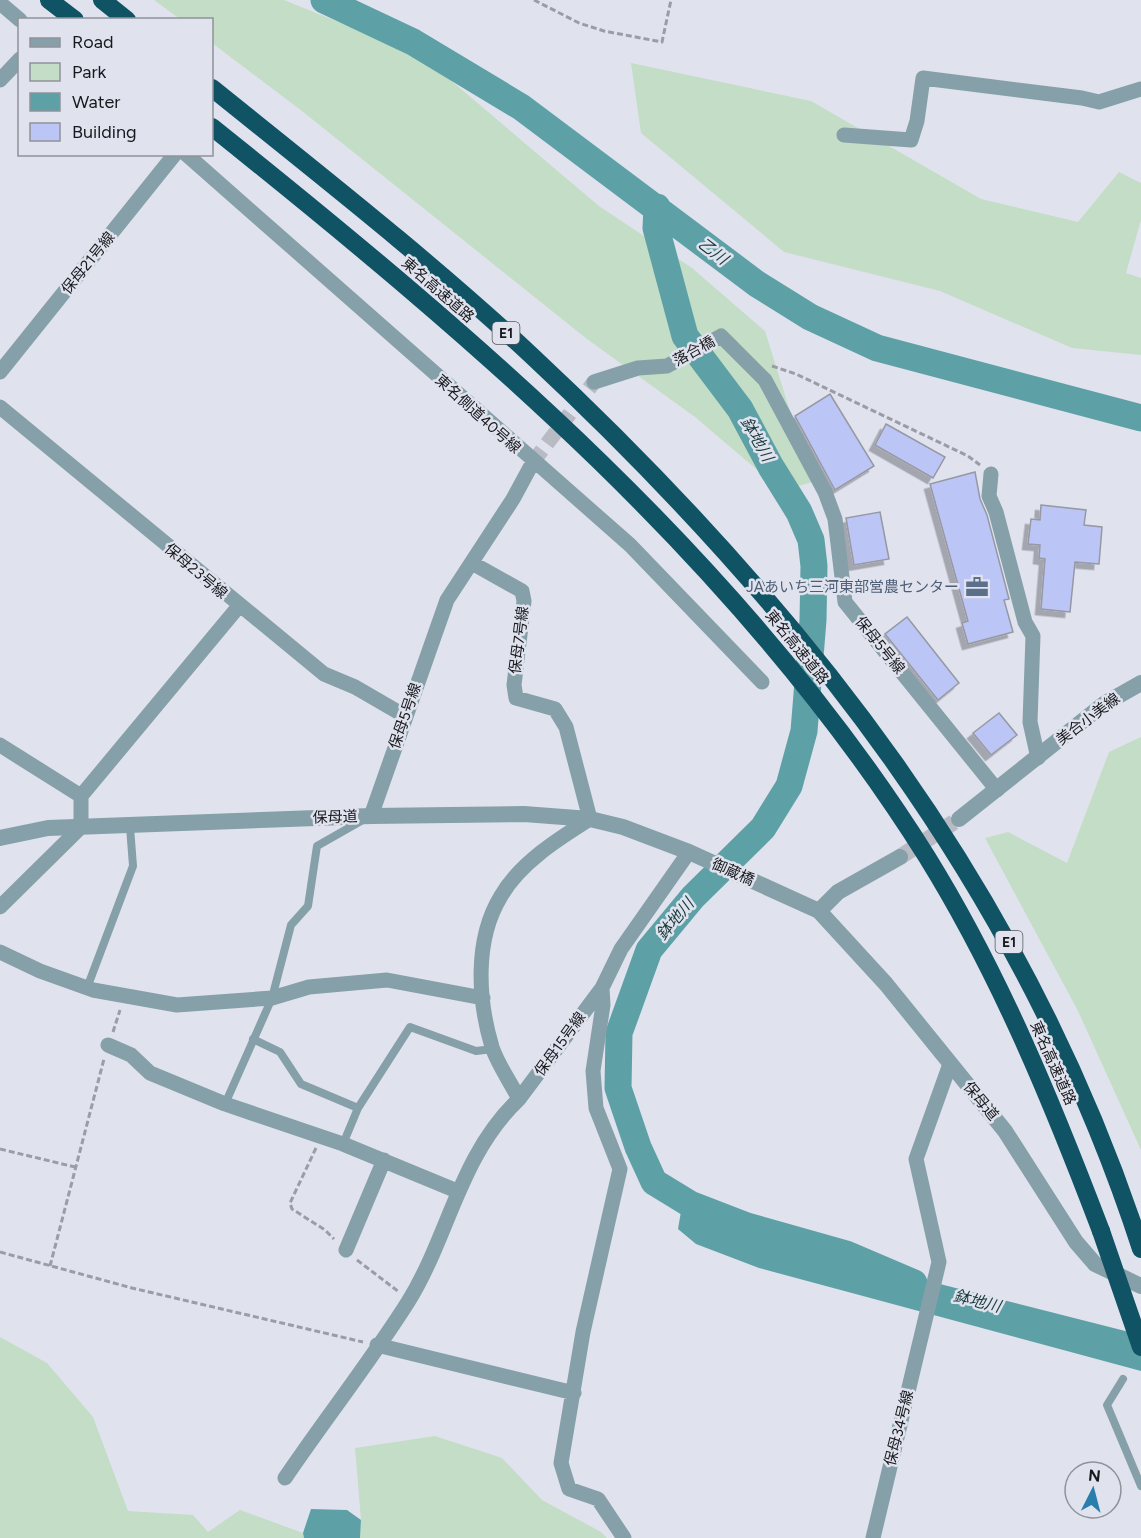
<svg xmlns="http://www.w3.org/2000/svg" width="1141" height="1538" viewBox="0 0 1141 1538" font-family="Figtree,'Noto Sans JP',sans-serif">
  <defs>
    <filter id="shadow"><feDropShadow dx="-5.5" dy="5.5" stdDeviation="0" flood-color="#0004"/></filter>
  </defs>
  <rect width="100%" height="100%" fill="#e0e3ee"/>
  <path fill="#c3ddc6" d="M 154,0 L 284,0 L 422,56 L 599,206 L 692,268 L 765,331 L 812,482 L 782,491 L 695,417 L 587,339 L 302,111 L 212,43 L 212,20 L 180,19 Z
    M 631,63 L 811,101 L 981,199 L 1078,222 L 1119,172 L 1141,183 L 1141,220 L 1126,273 L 1141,278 L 1141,355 L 1072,348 L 940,291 L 784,252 L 641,133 Z
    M 1141,737 L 1141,1150 L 1078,1011 L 985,838 L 1008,832 L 1067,863 L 1109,752 Z
    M 0,1337 L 47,1363 L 93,1417 L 128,1511 L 193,1515 L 208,1532 L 240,1510 L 303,1533 L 304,1538 L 0,1538 Z
    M 435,1436 L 502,1458 L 542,1500 L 601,1532 L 607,1538 L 360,1538 L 361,1520 L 355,1448 Z"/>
  <path fill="#5da1a6" d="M 684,1194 L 774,1242 L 1141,1335 L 1141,1371 L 759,1268 L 696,1244 L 678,1229 Z
    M 311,1509 L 347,1510 L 361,1520 L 360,1538 L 304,1538 L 303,1533 Z"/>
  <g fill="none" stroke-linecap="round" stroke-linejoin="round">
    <path stroke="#5da1a6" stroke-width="27" d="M 324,0 L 413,42 L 521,107 L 757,284 L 810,317 L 877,348 L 1141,418
      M 657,207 L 656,228 L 685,336 L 740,409 L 771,467 L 799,512 L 811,540 L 814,566 L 813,620 L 804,731 L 789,786 L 763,828 L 693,897 L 649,950 L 619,1033 L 618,1088 L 638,1147 L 654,1182 L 690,1204 L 747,1226 L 846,1254 L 914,1283"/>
  </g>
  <path fill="#bbc6f6" stroke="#9698a2" stroke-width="1.5" filter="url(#shadow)" d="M 830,394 L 874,466 L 835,490 L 795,416 Z
    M 886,424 L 945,457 L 933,478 L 875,445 Z
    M 975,472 L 980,499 L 987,515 L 1009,599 L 1004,600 L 1013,632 L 968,644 L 962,623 L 968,621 L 930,484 Z
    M 1041,505 L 1086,510 L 1084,525 L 1102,527 L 1099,564 L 1075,562 L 1070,612 L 1041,609 L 1045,559 L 1039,558 L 1040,545 L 1028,544 L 1031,519 L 1040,520 Z
    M 880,512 L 889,559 L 854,565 L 846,518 Z
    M 907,617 L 959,683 L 938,700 L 885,634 Z
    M 999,713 L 1017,735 L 991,755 L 973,733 Z"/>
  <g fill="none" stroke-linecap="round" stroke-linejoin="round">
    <path stroke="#b8bbc4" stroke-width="15" stroke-dasharray="15 8" stroke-linecap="butt" d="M 533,462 L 594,382"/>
    <path stroke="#b8bbc4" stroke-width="16" stroke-dasharray="16 8" stroke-linecap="butt" d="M 900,857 L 959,819"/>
    <path stroke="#9a9da5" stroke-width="3" stroke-dasharray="6 3" stroke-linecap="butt" d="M 534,0 L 579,23 L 604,31 L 662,42 L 671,0
      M 772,366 L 796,374 L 968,456 L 980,465
      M 113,1032 L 120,1010
      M 316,1148 L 290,1203 L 292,1209 L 325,1230 L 334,1239
      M 0,1149 L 75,1167
      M 0,1252 L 132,1288 L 363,1342
      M 357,1260 L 399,1292
      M 50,1266 L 104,1059"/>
    <path stroke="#86a0a9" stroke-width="8" d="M 87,988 L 133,866 L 130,827
      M 253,1039 L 280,1052 L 301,1084 L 358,1108
      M 225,1104 L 272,998 L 291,925 L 308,906 L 317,846 L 361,821
      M 343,1144 L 358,1108 L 410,1027 L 476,1051 L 493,1049
      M 1123,1379 L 1107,1405 L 1141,1486"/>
    <path stroke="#86a0a9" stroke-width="15" d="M 0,3 L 20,20
      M 0,80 L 20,59
      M 844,135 L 911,140 L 917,121 L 923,78 L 1082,98 L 1099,102 L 1141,89
      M 186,154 L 630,545 L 762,682
      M 0,372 L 175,154
      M 594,382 L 638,368 L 667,366 L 721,336 L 765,380 L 825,492 L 835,519 L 845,602 L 997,790
      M 0,407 L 324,674 L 355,687 L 405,716
      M 991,474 L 989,496 L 996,512 L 1025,622 L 1033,636 L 1030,722 L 1038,758
      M 0,745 L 81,796 L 81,827 L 0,907
      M 81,796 L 239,606
      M 371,816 L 447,600 L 513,499 L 533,462
      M 0,952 L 40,971 L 93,990 L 177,1005 L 272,998 L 309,987 L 387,980 L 483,998
      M 108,1045 L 131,1055 L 150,1073 L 225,1104 L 343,1144 L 457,1191
      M 519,1099 L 602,988
      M 346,1250 L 384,1160
      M 377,1345 L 574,1393
      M 285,1478 C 325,1419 370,1362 408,1302 C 449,1236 459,1156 519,1099 C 511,1083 498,1065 492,1047 C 478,1000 474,940 501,896 C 520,863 558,839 590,819 L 566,727 L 555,709 L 516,698 L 514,685 L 524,601 L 522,591 L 472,563
      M 624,1538 L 598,1499 L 569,1489 L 561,1463 L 583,1332 L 620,1169 L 596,1108 L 593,1071 L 603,1005 L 602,988 L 621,949 L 689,852
      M 873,1538 L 939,1262 L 916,1159 L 950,1064"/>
    <path stroke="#86a0a9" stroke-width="16" d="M 959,819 L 1104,704 L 1141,683
      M 0,838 L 48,828 L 371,816 L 524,814 L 590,819 L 623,827 L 689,852 L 819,911 L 886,984 L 1005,1131 L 1076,1242 L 1095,1264 L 1141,1286
      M 819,911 L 838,892 L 900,857"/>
    <path stroke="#0f5365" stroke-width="18" d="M 49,0 L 75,20
      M 102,0 L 127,20
      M 212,88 C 320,175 430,261 532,356 C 804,610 1025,891 1141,1249
      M 212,127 C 478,340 744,565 927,857 C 1000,975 1052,1102 1101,1231"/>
    <path stroke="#0f5365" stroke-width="18" d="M 1101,1231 L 1141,1347"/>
  </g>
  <defs>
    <g id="office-bare" transform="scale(1.8)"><path d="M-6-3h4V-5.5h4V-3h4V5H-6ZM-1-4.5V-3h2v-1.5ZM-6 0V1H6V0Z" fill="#5c6f8a" stroke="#e0e3ee" stroke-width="2.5" paint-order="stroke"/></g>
  </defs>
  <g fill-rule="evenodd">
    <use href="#office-bare" x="977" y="587"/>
  </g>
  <g text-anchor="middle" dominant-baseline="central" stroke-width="5" stroke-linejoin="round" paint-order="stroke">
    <g fill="#e0e3ee" stroke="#54565c" stroke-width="1.5">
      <rect x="492.5" y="322" width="27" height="22" rx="4.5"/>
      <rect x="995.5" y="931" width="27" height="22" rx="4.5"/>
    </g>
    <g font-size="14" font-weight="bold" fill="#18191d">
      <text x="506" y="333">E1</text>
      <text x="1009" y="942">E1</text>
    </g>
    <g font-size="15" fill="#18191d" stroke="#e0e3ee">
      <text transform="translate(88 263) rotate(-51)">保母21号線</text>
      <text transform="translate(438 290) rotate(41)">東名高速道路</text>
      <text transform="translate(694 351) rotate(-29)">落合橋</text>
      <text transform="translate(478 414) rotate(42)">東名側道40号線</text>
      <text transform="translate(196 571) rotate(40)">保母23号線</text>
      <text transform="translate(519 640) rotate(-83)">保母7号線</text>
      <text transform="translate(880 645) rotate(51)">保母5号線</text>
      <text transform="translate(797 647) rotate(51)">東名高速道路</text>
      <text transform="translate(405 716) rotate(-71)">保母5号線</text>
      <text transform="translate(1088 719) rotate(-37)">美合小美線</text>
      <text transform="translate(335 817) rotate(-2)">保母道</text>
      <text transform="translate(733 872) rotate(24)">御蔵橋</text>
      <text transform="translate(560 1044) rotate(-54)">保母15号線</text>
      <text transform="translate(1053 1063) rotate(66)">東名高速道路</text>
      <text transform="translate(981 1101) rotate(50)">保母道</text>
      <text transform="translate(899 1428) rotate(-76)">保母34号線</text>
    </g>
    <g font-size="15" fill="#4e5e75" stroke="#e0e3ee" text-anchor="end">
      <text x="959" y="587">JAあいち三河東部営農センター</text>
    </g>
    <g font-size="16" font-style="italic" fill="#193b3e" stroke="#e0e3ee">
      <text transform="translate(713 251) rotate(37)">乙川</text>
      <text transform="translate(757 439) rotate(60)">鉢地川</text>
      <text transform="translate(675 919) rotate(-50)">鉢地川</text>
      <text transform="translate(977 1301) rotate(14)">鉢地川</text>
    </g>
  </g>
  <rect x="18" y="18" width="195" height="138" fill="#e0e3ee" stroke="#90929a" stroke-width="1.5"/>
  <rect x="30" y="38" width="30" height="9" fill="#86a0a9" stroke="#90929a" stroke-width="1.5"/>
  <text x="72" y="48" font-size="18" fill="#18191d">Road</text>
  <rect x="30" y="63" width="30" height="18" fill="#c3ddc6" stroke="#90929a" stroke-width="1.5"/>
  <text x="72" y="78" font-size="18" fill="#18191d">Park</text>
  <rect x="30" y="93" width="30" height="18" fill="#5da1a6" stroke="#90929a" stroke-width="1.5"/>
  <text x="72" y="108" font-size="18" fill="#18191d">Water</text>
  <rect x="30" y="123" width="30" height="18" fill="#bbc6f6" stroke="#90929a" stroke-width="1.5"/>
  <text x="72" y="138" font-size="18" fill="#18191d">Building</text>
  <g transform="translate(1093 1490) rotate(6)"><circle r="28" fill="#e0e3ee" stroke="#90929a" stroke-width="1.5"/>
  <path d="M0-4.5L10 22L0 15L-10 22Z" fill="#287ead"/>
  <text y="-9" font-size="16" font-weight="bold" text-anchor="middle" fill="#18191d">N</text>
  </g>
</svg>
